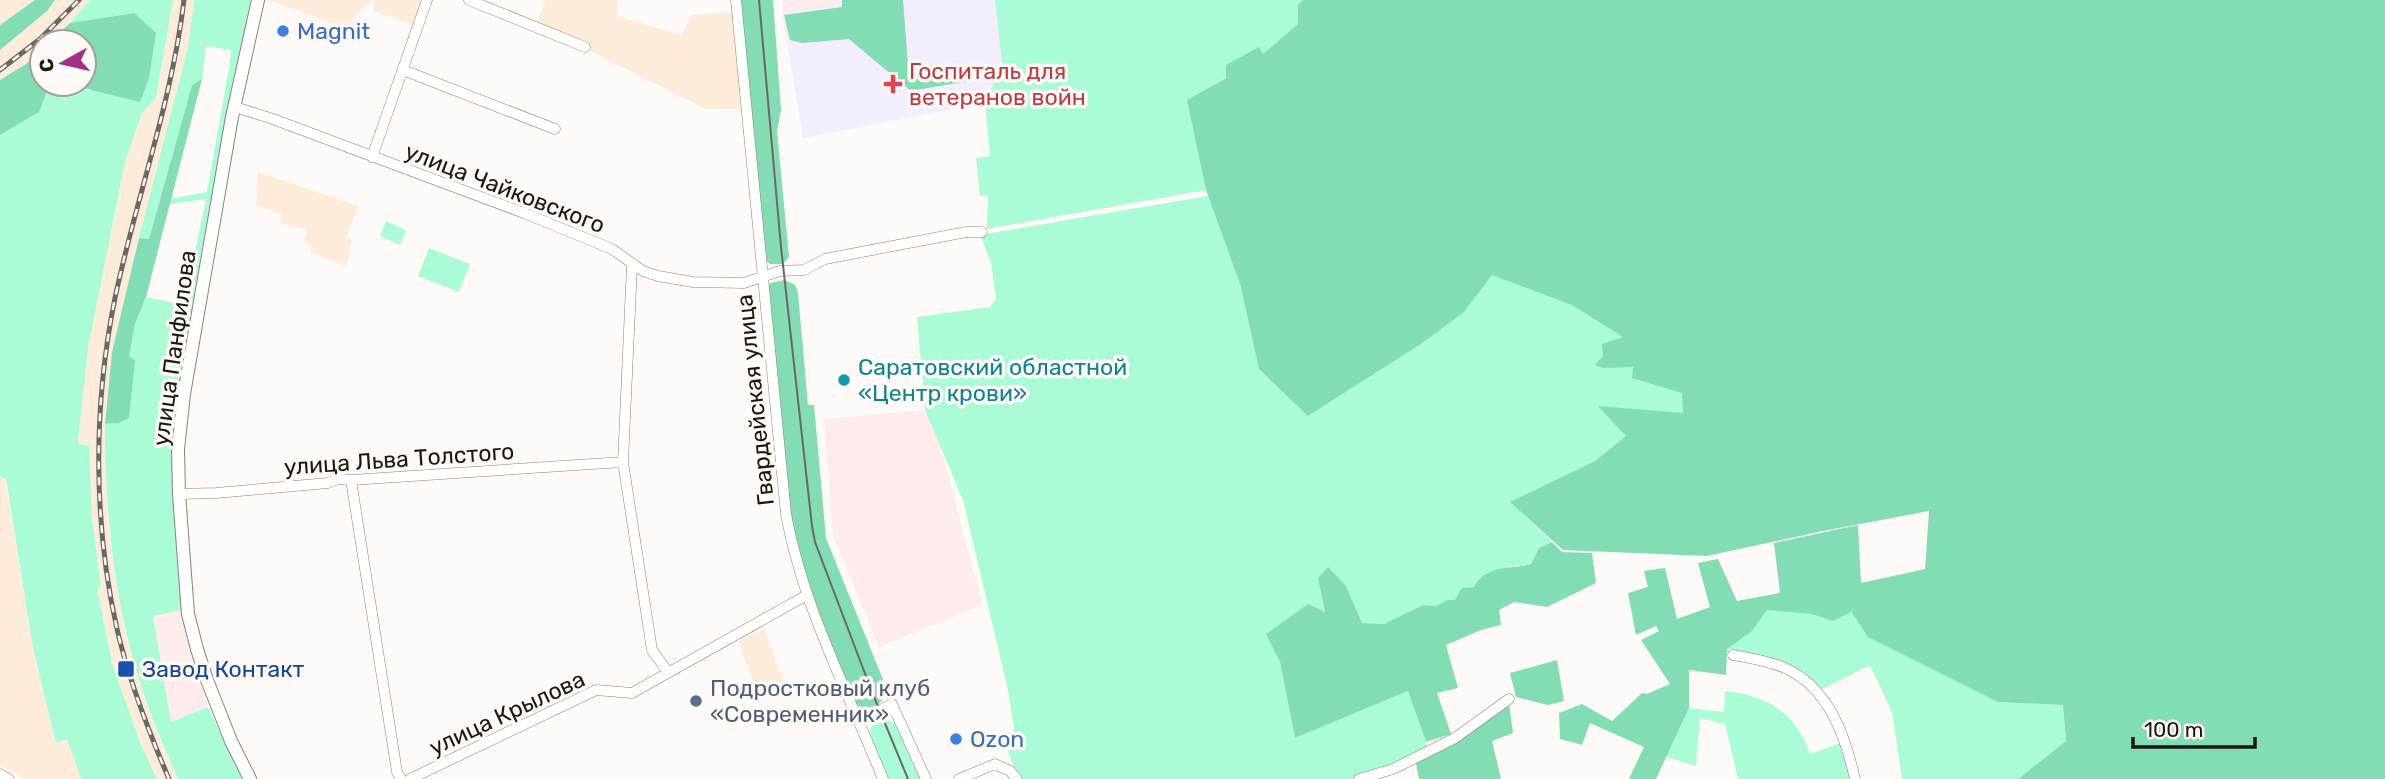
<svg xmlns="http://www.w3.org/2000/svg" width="2385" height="779" viewBox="0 0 2385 779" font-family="Rubik,sans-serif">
  <rect width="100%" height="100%" fill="#fdfaf7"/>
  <path fill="#fdeceb" d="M 783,0 L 839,0 L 839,6 L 782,13 Z
    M 925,410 L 939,440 L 982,605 L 879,647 L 833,535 L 824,419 Z
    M 181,610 L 192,660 L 208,707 L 171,722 L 153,615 Z"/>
  <path fill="#fdecda" d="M 0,0 L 35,0 L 0,25 Z
    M 55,0 L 90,0 L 70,23 L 50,42 L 42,42 L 42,49 L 26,64 L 0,80 L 0,50 L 47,11 Z
    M 173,0 L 194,0 L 188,47 L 112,352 L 105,424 L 108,520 L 114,570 L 127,639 L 156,729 L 178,779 L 157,779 L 140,742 L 112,663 L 97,588 L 101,586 L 92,518 L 78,444 L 88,348 L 125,162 L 142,113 L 156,98 Z
    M 269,0 L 372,0 L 364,6 L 348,25 L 339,26 Z
    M 374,0 L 424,0 L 415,25 L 374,11 Z
    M 546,0 L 618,0 L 617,16 L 681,35 L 692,15 L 732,12 L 741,109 L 706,109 L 594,53 L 534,29 Z
    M 258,172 L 358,206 L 346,239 L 352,240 L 347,266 L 310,252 L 312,245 L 304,242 L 307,230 L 280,223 L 282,215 L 256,205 Z
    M 0,477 L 5,478 L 33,648 L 56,742 L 67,738 L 81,779 L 24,779 L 0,765 Z
    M 764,629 L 785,685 L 759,696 L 738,641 Z"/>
  <path fill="#f4edfe" d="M 839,0 L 995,0 L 1002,65 L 985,103 L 803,138 L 782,13 L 839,6 Z"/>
  <path fill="#a9fcd5" d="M 90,0 L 173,0 L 156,98 L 142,113 L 125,162 L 88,348 L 78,443 L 89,446 L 92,518 L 101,586 L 97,588 L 112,663 L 140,742 L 157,779 L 81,779 L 67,739 L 56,743 L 33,648 L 6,479 L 0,477 L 0,135 L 39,112 L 50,84 L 67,84 L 90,91 L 133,13 L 70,23 Z
    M 194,0 L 251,0 L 201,255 L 173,418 L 173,494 L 181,610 L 153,616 L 171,722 L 208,707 L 242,779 L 178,779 C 166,751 153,723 144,694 C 114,608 105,515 105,424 L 118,423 L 135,360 L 129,356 L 135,324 L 146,297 L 184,305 L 206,199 L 169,204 L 170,199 L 207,192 L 229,68 L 231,50 L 206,46 L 202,79 L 192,85 L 149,239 L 139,238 L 188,47 Z
    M 995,0 L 1303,0 L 1298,6 L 1299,24 L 1263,54 L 1259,47 L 1226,77 L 1188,100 L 1206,190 L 987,229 L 988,195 L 980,196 L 976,158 L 990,156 L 985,103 L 1002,65 Z
    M 1208,196 L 1241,287 L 1308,416 L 1421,344 L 1463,313 L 1491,274 L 1528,288 L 1861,306 L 1646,435 L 1621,433 L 1626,436 L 1595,461 L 1511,502 L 1552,542 L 1539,548 L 1531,564 L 1512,566 L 1474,587 L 1466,588 L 1455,600 L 1436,606 L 1423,605 L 1384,624 L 1362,623 L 1346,586 L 1318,578 L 1325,613 L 1308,604 L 1267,634 L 1280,662 L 1295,738 L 1408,691 L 1428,749 L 1382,770 L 1351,779 L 1021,779 L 1016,772 L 1008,752 L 1014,727 L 1007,686 L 963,500 L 925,410 L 917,317 L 990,307 L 996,299 L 991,262 L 980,235 Z
    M 386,221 L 406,230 L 400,245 L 380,236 Z
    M 429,248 L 470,264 L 459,292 L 418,276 Z
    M 1859,596 L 1998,702 L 2063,705 L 2066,741 L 2018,779 L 1902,779 L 1892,712 L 1870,665 L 1822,689 C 1794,666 1762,657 1727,649 L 1725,610 Z
    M 1725,691 C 1767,695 1796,713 1810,754 L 1843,742 L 1852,779 L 1738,779 L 1725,724 L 1700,718 L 1696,766 L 1666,757 L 1689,708 L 1724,712 Z
    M 882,719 L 895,723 L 922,779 L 888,779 L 871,738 L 870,732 L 872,724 Z"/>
  <path fill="#82dcb4" d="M 35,0 L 55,0 L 47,11 L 0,50 L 0,25 Z
    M 741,0 L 773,0 L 781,110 L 777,131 L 789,257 L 783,264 L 770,264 L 764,260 Z
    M 842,0 L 903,0 L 908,64 L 920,66 L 922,74 L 962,66 L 968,73 L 969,81 L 911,91 L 849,39 L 802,43 L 790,40 L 784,15 L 842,7 Z
    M 1303,0 L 2385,0 L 2385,779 L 2018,779 L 2066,741 L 2063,705 L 1998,702 L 1868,637 L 1852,613 L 1853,608 L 1851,612 L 1833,621 L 1812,614 L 1767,610 L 1752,631 L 1727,649 L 1726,675 L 1689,670 L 1689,708 L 1656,779 L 1629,779 L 1644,747 L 1590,723 L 1582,745 L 1560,739 L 1559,713 L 1582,704 L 1612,721 L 1642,693 L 1647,694 L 1670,684 L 1641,640 L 1659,631 L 1656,626 L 1636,635 L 1628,593 L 1648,587 L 1644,571 L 1665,568 L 1677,619 L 1710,607 L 1698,563 L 1718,559 L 1737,601 L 1780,593 L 1774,543 L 1858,525 L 1861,583 L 1925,569 L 1929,511 L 1823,531 L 1707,556 L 1563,550 L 1510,502 L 1595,461 L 1626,436 L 1598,406 L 1683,413 L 1682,393 L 1632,378 L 1633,367 L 1603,368 L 1595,365 L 1603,356 L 1602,344 L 1623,337 L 1572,305 L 1492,275 L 1463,313 L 1421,344 L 1308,416 L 1259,369 L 1241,287 L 1206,190 L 1187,100 L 1226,78 L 1226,65 L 1259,47 L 1263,54 L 1298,24 L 1298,5 Z
    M 134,13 L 156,33 L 149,78 L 140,102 L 67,84 L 84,84 L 84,42 L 50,42 L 70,23 Z
    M 42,49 L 42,84 L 50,84 L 39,112 L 0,135 L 0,80 L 26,64 Z
    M 202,79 L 146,297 L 135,324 L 129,356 L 135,360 L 129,418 L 118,423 L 105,424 L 112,352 L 139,238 L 149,239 L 192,85 Z
    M 785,280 L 795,285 L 798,293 L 808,405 L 814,405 L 826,538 L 888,692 C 882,701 876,710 865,711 L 857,706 C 831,643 802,582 791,515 L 768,287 L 770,283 Z
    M 1552,542 L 1562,552 L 1592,553 L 1596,583 L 1547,607 L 1514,602 L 1499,610 L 1501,625 L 1481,630 L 1446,645 L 1458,688 L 1437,693 L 1451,734 L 1426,742 L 1408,691 L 1295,738 L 1280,662 L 1266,634 L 1308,604 L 1325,612 L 1318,578 L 1328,567 L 1346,586 L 1362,623 L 1384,624 L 1423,605 L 1436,606 L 1448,600 L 1455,600 L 1462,588 L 1474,587 C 1486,564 1510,570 1531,564 L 1539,548 Z
    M 1557,660 L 1564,701 L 1548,705 L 1516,697 L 1510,673 Z
    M 1509,704 L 1513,733 L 1492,741 L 1501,779 L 1419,779 L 1416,763 Z"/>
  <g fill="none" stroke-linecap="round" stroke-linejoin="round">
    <g stroke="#8f8172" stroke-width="11">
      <path id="minor" d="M 469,0 L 585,47
        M 736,0 L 786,514 C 803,607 848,692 883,779
        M 403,70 L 555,129
        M 235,107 L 273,119 L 524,213 L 612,249 L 643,271 L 658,276 L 693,282 L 744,283 L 780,271 L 804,270 L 825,259 L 966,232 L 982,232
        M 372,157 L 427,0
        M 632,265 L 623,462 L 652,650 L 668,672
        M 351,480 L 397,772 L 401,779
        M 179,494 L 216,493 L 328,483 L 338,479 L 351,480 L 623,462
        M 1733,655 C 1750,658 1769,661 1785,668 C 1829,688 1845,735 1855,779
        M 860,721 L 892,704 L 926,779
        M 0,774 L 9,779
        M 410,779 L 596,690 L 632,693 L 807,595
        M 959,779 L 995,764 L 1010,771 L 1017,779
        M 1359,779 L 1393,769 L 1455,738 L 1509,699"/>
    </g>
    <g stroke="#8f8172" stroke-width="14">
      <path id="major" d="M 250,779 L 231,741 L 207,680 L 197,649 L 188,614 L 179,494 L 178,449 L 184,394 L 232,117 L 258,0"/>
    </g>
    <use href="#minor" stroke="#fff" stroke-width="10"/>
    <use href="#major" stroke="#fff" stroke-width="12"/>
    <path stroke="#6c6762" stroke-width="2" d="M 759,0 L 781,247 L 812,526 L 815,542 L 872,692 L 908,779"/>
    <g stroke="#6c6762" stroke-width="5">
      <path id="rail" d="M 0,70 L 40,39 L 79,0
        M 169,779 C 148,730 129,681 117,629 C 93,522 93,406 115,298 C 136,198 172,102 184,0"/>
    </g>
    <use href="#rail" stroke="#fdfaf7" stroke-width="2.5" stroke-dasharray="8" stroke-linecap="butt"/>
  </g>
  <g fill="#3f7fe0" stroke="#fdfaf7" stroke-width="2.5">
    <circle cx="283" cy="31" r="7"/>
    <circle cx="956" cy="739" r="7"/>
  </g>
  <path fill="#e0444e" stroke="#fdfaf7" stroke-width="2.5" d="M889.5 73.5h7v7h7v7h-7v7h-7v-7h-7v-7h7z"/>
  <circle fill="#0f9aa8" stroke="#fdfaf7" stroke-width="2.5" cx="844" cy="380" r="7"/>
  <rect fill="#1a4fb4" stroke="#fdfaf7" stroke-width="2.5" x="117" y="660" width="18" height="18" rx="3.5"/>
  <circle fill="#5c6f8a" stroke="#fdfaf7" stroke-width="2.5" cx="696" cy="701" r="7"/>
  <g text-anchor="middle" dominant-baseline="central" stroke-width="7" stroke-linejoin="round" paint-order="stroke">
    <g font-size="23" fill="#366cbe" stroke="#fdfaf7" text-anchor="start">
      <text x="297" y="31">Magnit</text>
      <text x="970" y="739">Ozon</text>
    </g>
    <g font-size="23" fill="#be3a42" stroke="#fdfaf7" text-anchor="start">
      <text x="909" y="71">Госпиталь для<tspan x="909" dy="26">ветеранов войн</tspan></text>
    </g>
    <g font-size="23" fill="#1c1711" stroke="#fdfaf7">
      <text transform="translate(505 188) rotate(21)">улица Чайковского</text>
      <text transform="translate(174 348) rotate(-82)">улица Панфилова</text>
      <text transform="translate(755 400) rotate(-96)">Гвардейская улица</text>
      <text transform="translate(399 459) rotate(-4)">улица Льва Толстого</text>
      <text transform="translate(507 713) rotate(-25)">улица Крылова</text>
    </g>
    <g font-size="23" fill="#0d838f" stroke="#fdfaf7" text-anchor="start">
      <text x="858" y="367">Саратовский областной<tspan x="858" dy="26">«Центр крови»</tspan></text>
    </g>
    <g font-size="23" fill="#164399" stroke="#fdfaf7" text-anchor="start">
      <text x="142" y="669">Завод Контакт</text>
    </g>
    <g font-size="23" fill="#4e5e75" stroke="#fdfaf7" text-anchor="start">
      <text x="710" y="688">Подростковый клуб<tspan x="710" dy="26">«Современник»</tspan></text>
    </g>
  </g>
  <g transform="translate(63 63) rotate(262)"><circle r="33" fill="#fdfaf7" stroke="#a39f9b" stroke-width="2"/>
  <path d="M0-5L12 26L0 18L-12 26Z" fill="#a52d85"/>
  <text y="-10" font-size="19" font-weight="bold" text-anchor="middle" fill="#1c1711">С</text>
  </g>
  <path d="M2133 737v10h122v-10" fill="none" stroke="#1c1711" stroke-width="3.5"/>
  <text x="2144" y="737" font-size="21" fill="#1c1711" stroke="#fdfaf7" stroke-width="5" paint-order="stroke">100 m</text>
</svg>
